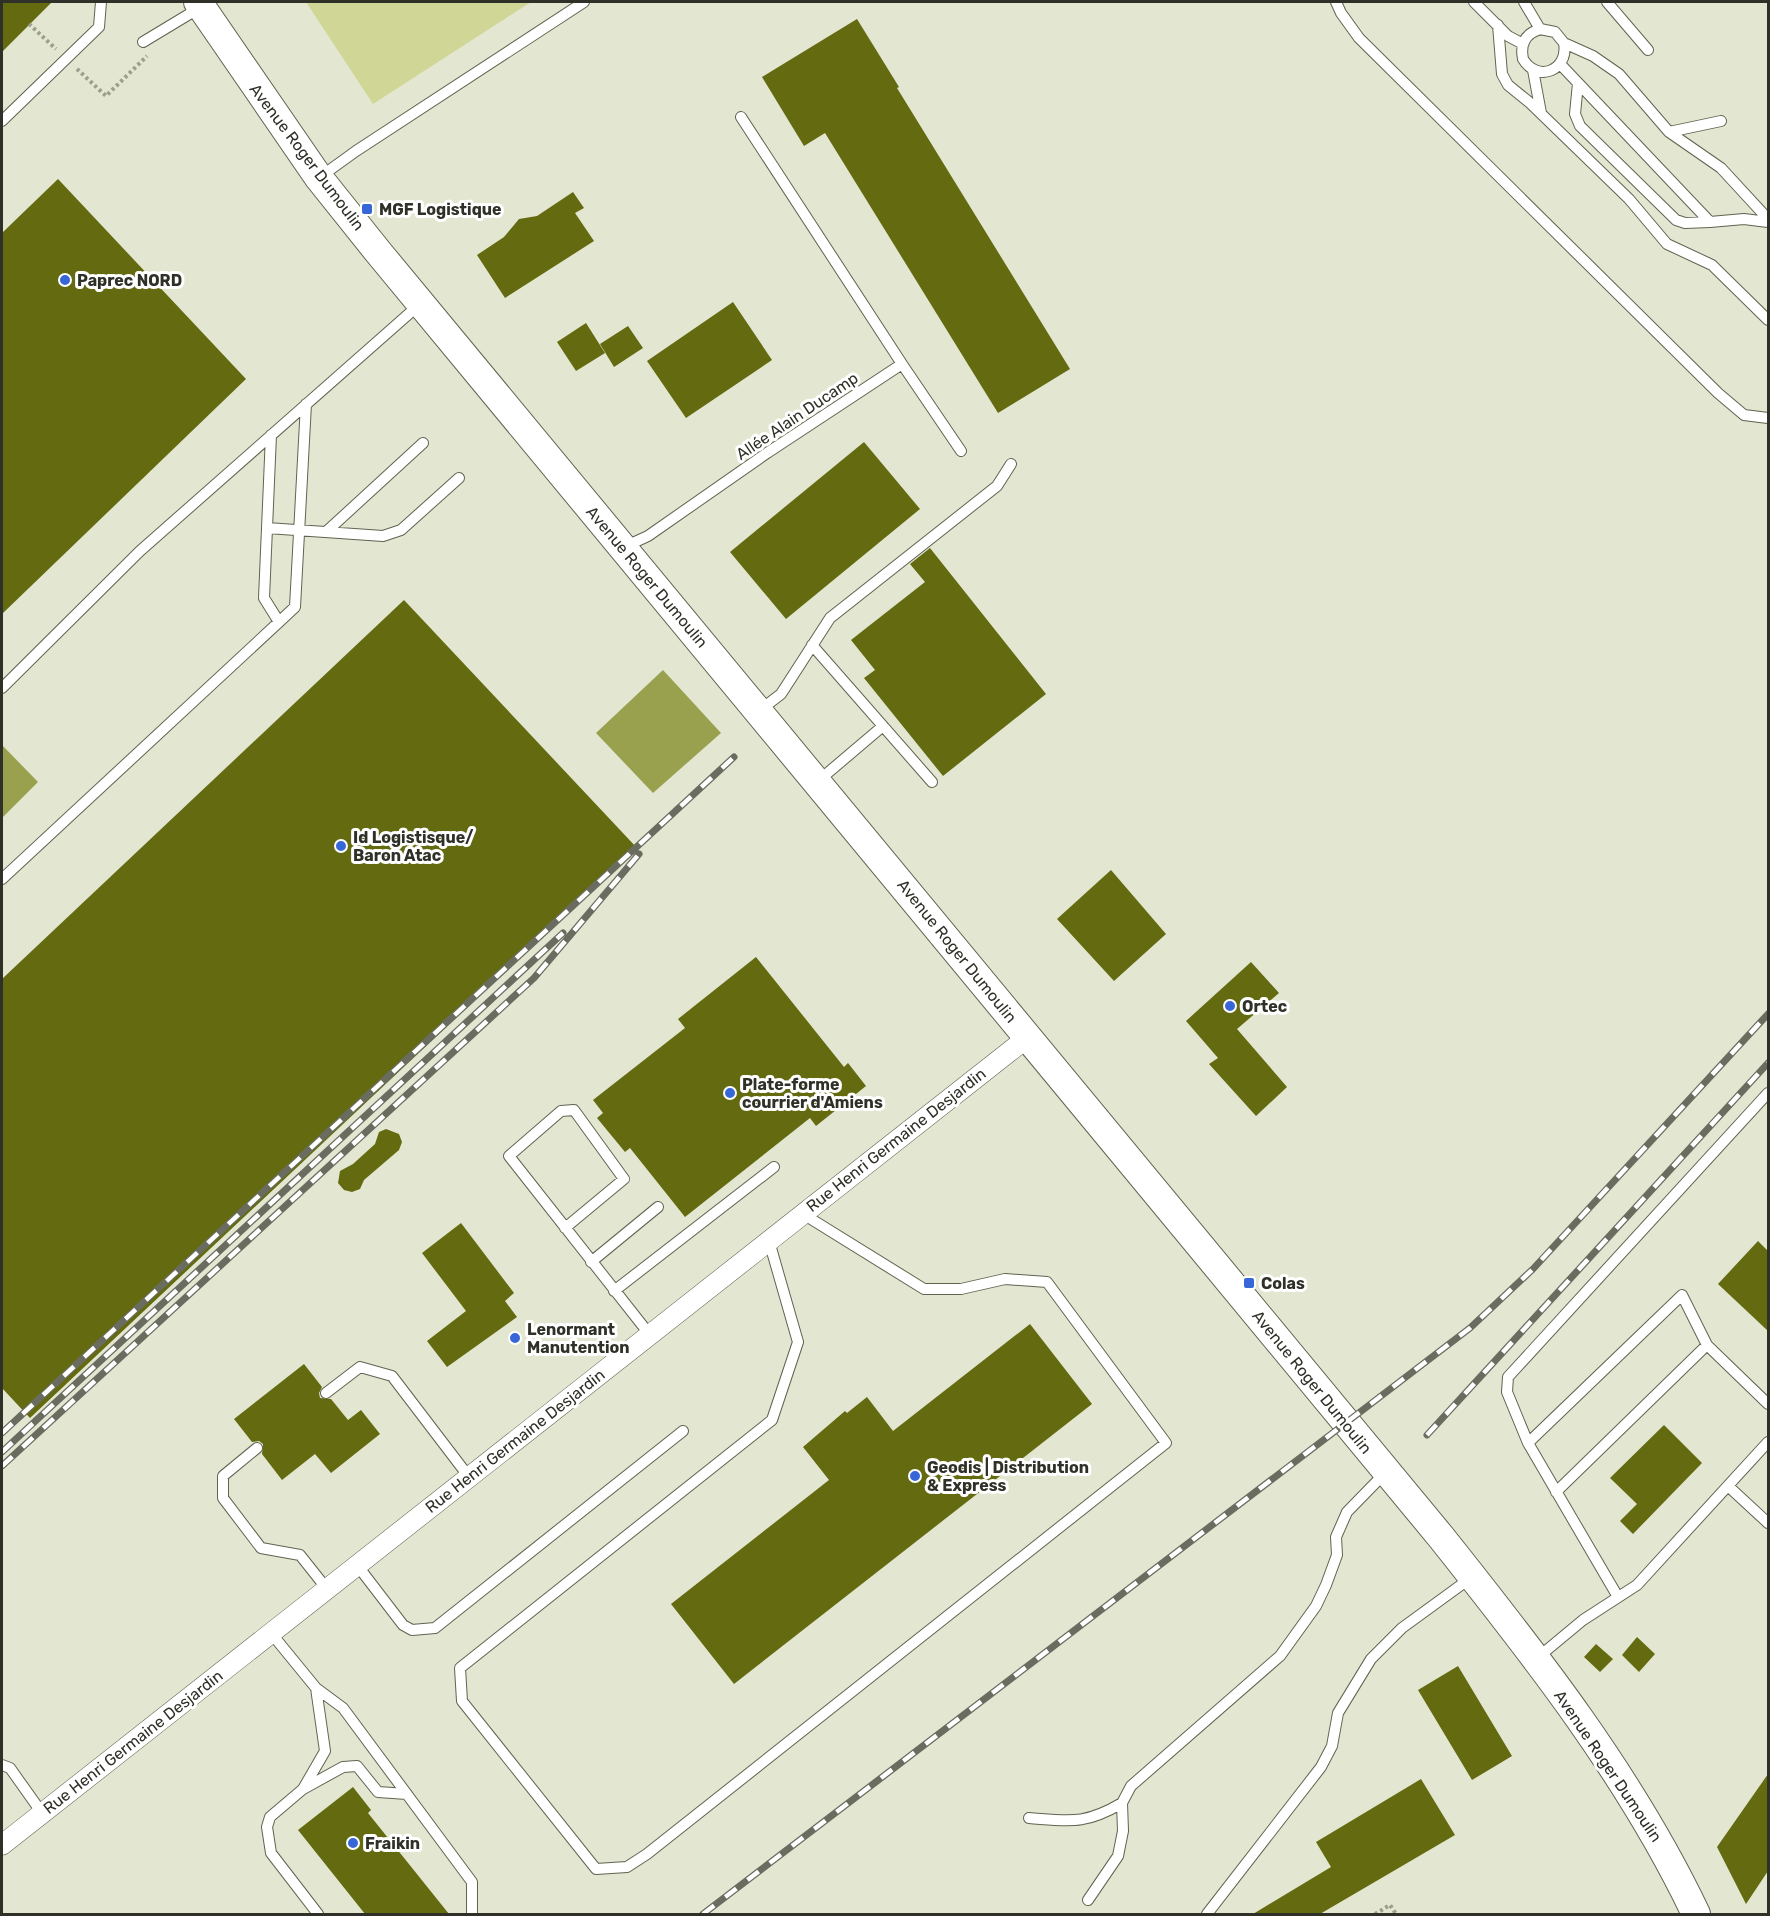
<svg xmlns="http://www.w3.org/2000/svg" width="1770" height="1916" viewBox="0 0 1770 1916" font-family="Rubik,sans-serif">
  <rect width="100%" height="100%" fill="#e3e6d1"/>
  <path fill="#d0d796" d="M 306,2 L 531,2 L 373,104 Z"/>
  <path fill="#99a14e" d="M 663,670 L 721,733 L 653,793 L 596,733 Z
    M 2,745 L 38,782 L 2,818 Z"/>
  <path fill="#646a0f" d="M 2,2 L 52,2 L 2,52 Z
    M 857,19 L 899,87 L 897,88 L 1070,369 L 998,413 L 825,133 L 804,146 L 762,77 Z
    M 58,179 L 246,379 L 2,614 L 2,233 Z
    M 573,192 L 584,208 L 575,213 L 594,241 L 505,298 L 477,255 L 504,237 L 519,219 L 537,216 Z
    M 733,302 L 772,360 L 686,418 L 647,361 Z
    M 586,323 L 605,353 L 576,371 L 557,342 Z
    M 628,326 L 643,348 L 614,367 L 600,344 Z
    M 864,442 L 920,509 L 786,619 L 730,552 Z
    M 930,548 L 1046,694 L 943,776 L 864,678 L 875,670 L 851,640 L 925,582 L 910,564 Z
    M 404,600 L 637,848 L 30,1418 L 2,1388 L 2,979 Z
    M 1111,870 L 1166,934 L 1114,981 L 1057,919 Z
    M 756,957 L 844,1067 L 848,1063 L 866,1086 L 816,1126 L 810,1118 L 685,1217 L 630,1148 L 625,1152 L 597,1118 L 603,1113 L 593,1100 L 685,1028 L 678,1019 Z
    M 1251,962 L 1279,993 L 1237,1029 L 1287,1087 L 1256,1116 L 1209,1064 L 1218,1058 L 1186,1021 Z
    M 386,1129 L 399,1134 L 402,1142 L 399,1150 L 364,1180 L 360,1189 L 352,1192 L 344,1190 L 338,1183 L 340,1171 L 353,1164 L 375,1144 L 379,1132 Z
    M 461,1223 L 514,1293 L 505,1301 L 517,1317 L 447,1367 L 427,1341 L 466,1311 L 422,1253 Z
    M 1758,1241 L 1768,1251 L 1768,1331 L 1718,1284 Z
    M 1030,1324 L 1092,1404 L 734,1684 L 671,1604 L 829,1480 L 803,1447 L 845,1411 L 847,1413 L 867,1397 L 893,1431 Z
    M 304,1364 L 322,1387 L 319,1393 L 320,1398 L 331,1399 L 348,1420 L 361,1410 L 380,1434 L 331,1473 L 315,1454 L 282,1480 L 262,1454 L 263,1444 L 259,1441 L 252,1442 L 234,1419 Z
    M 1664,1425 L 1702,1463 L 1633,1534 L 1620,1521 L 1637,1504 L 1610,1478 Z
    M 1637,1637 L 1655,1654 L 1639,1672 L 1622,1655 Z
    M 1596,1644 L 1613,1659 L 1600,1672 L 1584,1657 Z
    M 1458,1666 L 1512,1756 L 1472,1780 L 1418,1690 Z
    M 1768,1774 L 1768,1871 L 1746,1904 L 1717,1847 Z
    M 1421,1779 L 1455,1835 L 1320,1914 L 1253,1914 L 1331,1867 L 1316,1842 Z
    M 353,1787 L 371,1810 L 368,1813 L 449,1914 L 365,1914 L 298,1830 Z"/>
  <g fill="none" stroke-linecap="round" stroke-linejoin="round">
    <g stroke="#606350" stroke-width="12">
      <path id="lane" d="M 1336,2 L 1341,13 L 1359,38 L 1718,393 L 1744,415 L 1768,418
        M 1474,2 L 1508,36 L 1523,44
        M 1524,2 L 1540,29
        M 1607,2 L 1648,50
        M 1498,25 L 1502,74 L 1508,85 L 1529,102 L 1629,199 L 1667,244 L 1712,265 L 1768,320
        M 143,42 L 201,7
        M 1564,43 C 1569,71 1537,83 1523,59 C 1520,44 1525,34 1540,29 L 1555,32 L 1564,43 L 1593,56 L 1619,74 L 1669,132 L 1721,168 L 1768,219
        M 1561,65 L 1710,222 L 1744,219 L 1768,222
        M 1533,70 L 1541,113
        M 1578,83 L 1575,114 L 1580,126 L 1676,220 L 1685,223 L 1710,222
        M 741,117 L 902,364
        M 2,121 L 99,27 L 101,2
        M 1669,132 L 1721,121
        M 320,177 L 356,151 L 584,2
        M 271,435 L 264,598 L 279,622 L 295,607 L 306,404
        M 267,528 L 383,536 L 401,530 L 459,478
        M 326,532 L 423,443
        M 624,547 L 648,536 L 767,453 L 902,364 L 961,451
        M 812,645 L 932,782
        M 2,688 L 140,551 L 420,304
        M 759,711 L 781,694 L 830,618 L 997,486 L 1011,464
        M 817,782 L 883,726
        M 2,879 L 279,622
        M 565,1228 L 624,1179 L 574,1110 L 561,1111 L 509,1156 L 650,1335
        M 769,1241 L 798,1342 L 772,1420 L 460,1668 L 462,1701 L 596,1869 L 627,1867 L 647,1854 L 1166,1443 L 1047,1282 L 1005,1279 L 961,1289 L 924,1289 L 803,1214
        M 591,1262 L 658,1207
        M 614,1291 L 774,1167
        M 326,1393 L 360,1367 L 392,1376 L 469,1477
        M 1528,1443 L 1507,1392 L 1508,1377 L 1768,1093
        M 257,1448 L 223,1476 L 223,1498 L 261,1548 L 300,1555 L 327,1589
        M 1728,1486 L 1768,1523
        M 1556,1492 L 1707,1345
        M 357,1565 L 403,1625 L 412,1630 L 435,1628 L 683,1431
        M 1618,1597 L 1528,1443 L 1682,1295 L 1707,1345 L 1768,1404
        M 271,1633 L 316,1688 L 343,1708 L 472,1882 L 472,1914
        M 1536,1659 L 1583,1620 L 1637,1585 L 1768,1442
        M 316,1688 L 325,1751 L 303,1789 L 270,1817 L 267,1827 L 271,1853 L 318,1914
        M 2,1765 L 10,1768 L 42,1813
        M 303,1789 L 343,1767 L 357,1766 L 378,1792 L 407,1794
        M 1029,1818 C 1070,1821 1085,1825 1122,1803
        M 1088,1900 L 1118,1856 L 1123,1831 L 1122,1803 L 1131,1786 L 1280,1656 L 1316,1606 L 1326,1585 L 1337,1555 L 1336,1537 L 1347,1512 L 1386,1472
        M 1207,1914 L 1321,1767 L 1332,1746 L 1338,1713 L 1371,1659 L 1402,1628 L 1472,1577"/>
    </g>
    <g stroke="#606350" stroke-width="21">
      <path id="street" d="M 2,1845 L 1028,1037"/>
    </g>
    <g stroke="#606350" stroke-width="30">
      <path id="secondary" d="M 198,2 L 319,178 L 379,253 L 1441,1537 C 1535,1655 1631,1777 1696,1914"/>
    </g>
    <path stroke="#9c9e8e" stroke-width="4" stroke-dasharray="3 3" stroke-linecap="butt" d="M 29,24 L 56,49
      M 77,69 L 106,96 L 147,56
      M 1375,1914 L 1390,1905 L 1396,1914"/>
    <use href="#lane" stroke="#fff" stroke-width="10"/>
    <use href="#street" stroke="#fff" stroke-width="20"/>
    <use href="#secondary" stroke="#fff" stroke-width="28"/>
    <g stroke="#6a6c60" stroke-width="7">
      <path id="rail" d="M 2,1433 L 734,757
        M 1427,1435 L 1768,1063
        M 2,1452 L 563,933
        M 2,1466 L 534,978 L 639,854
        M 703,1914 L 1470,1328 L 1533,1269 L 1768,1014"/>
    </g>
    <use href="#rail" stroke="#fff" stroke-width="4.5" stroke-dasharray="14" stroke-linecap="butt"/>
  </g>
  <g fill="#3767d7" stroke="#fff" stroke-width="2">
    <rect x="361" y="203" width="12" height="12" rx="3"/>
    <circle cx="65" cy="280" r="6"/>
    <circle cx="341" cy="846" r="6"/>
    <circle cx="1230" cy="1006" r="6"/>
    <circle cx="730" cy="1093" r="6"/>
    <rect x="1243" y="1277" width="12" height="12" rx="3"/>
    <circle cx="515" cy="1338" r="6"/>
    <circle cx="915" cy="1476" r="6"/>
    <circle cx="353" cy="1843" r="6"/>
  </g>
  <g text-anchor="middle" dominant-baseline="central" stroke-width="6" stroke-linejoin="round" paint-order="stroke">
    <g font-size="16" fill="#2f3028" stroke="#fff">
      <text transform="translate(307 157) rotate(53)">Avenue Roger Dumoulin</text>
      <text transform="translate(797 416) rotate(-34)">Allée Alain Ducamp</text>
      <text transform="translate(647 577) rotate(50)">Avenue Roger Dumoulin</text>
      <text transform="translate(957 951) rotate(51)">Avenue Roger Dumoulin</text>
      <text transform="translate(896 1140) rotate(-38)">Rue Henri Germaine Desjardin</text>
      <text transform="translate(1312 1382) rotate(51)">Avenue Roger Dumoulin</text>
      <text transform="translate(515 1441) rotate(-38)">Rue Henri Germaine Desjardin</text>
      <text transform="translate(133 1742) rotate(-38)">Rue Henri Germaine Desjardin</text>
      <text transform="translate(1608 1766) rotate(56)">Avenue Roger Dumoulin</text>
    </g>
    <g font-size="16" font-weight="bold" fill="#2f3028" stroke="#fff" text-anchor="start">
      <text x="379" y="209">MGF Logistique</text>
      <text x="77" y="280">Paprec NORD</text>
      <text x="353" y="837">Id Logistisque/<tspan x="353" dy="18">Baron Atac</tspan></text>
      <text x="1242" y="1006">Ortec</text>
      <text x="742" y="1084">Plate-forme<tspan x="742" dy="18">courrier d'Amiens</tspan></text>
      <text x="1261" y="1283">Colas</text>
      <text x="527" y="1329">Lenormant<tspan x="527" dy="18">Manutention</tspan></text>
      <text x="927" y="1467">Geodis | Distribution<tspan x="927" dy="18">&amp; Express</tspan></text>
      <text x="365" y="1843">Fraikin</text>
    </g>
  </g>
  <rect width="1770" height="1916" fill="none" stroke="#2f3028" stroke-width="6"/>
</svg>
